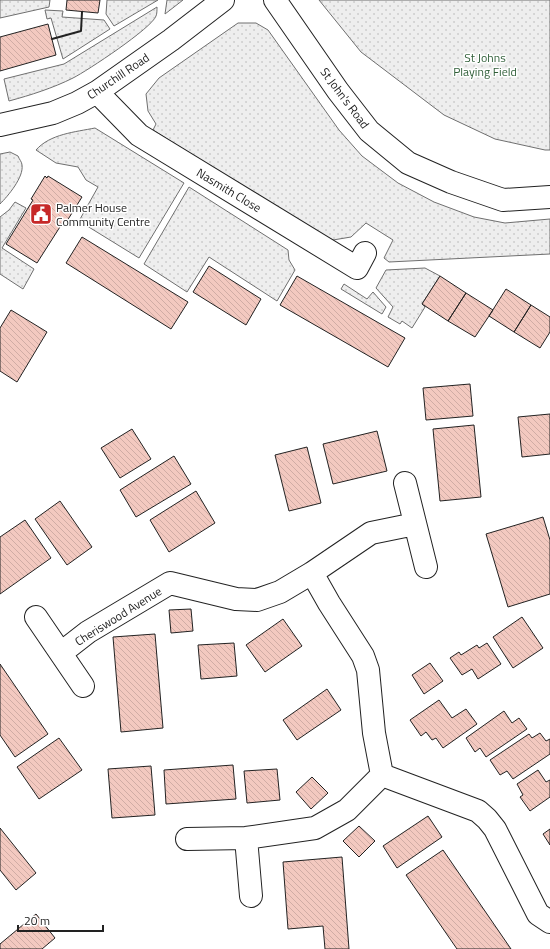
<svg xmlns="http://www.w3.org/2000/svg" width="550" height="949" viewBox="0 0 550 949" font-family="'Titillium Web',sans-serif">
  <defs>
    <pattern id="green-dots" width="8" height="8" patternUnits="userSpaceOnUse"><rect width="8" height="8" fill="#eee"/><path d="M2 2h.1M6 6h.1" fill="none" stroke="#ccc" stroke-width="1.8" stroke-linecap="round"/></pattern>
    <pattern id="building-back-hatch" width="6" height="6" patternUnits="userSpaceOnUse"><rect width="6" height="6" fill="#f3c9c0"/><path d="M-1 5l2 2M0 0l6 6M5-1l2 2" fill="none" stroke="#d0aca5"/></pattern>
  </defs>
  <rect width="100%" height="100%" fill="#fff"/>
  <path fill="url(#green-dots)" stroke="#6f6f6f" d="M 0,0 L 50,0 L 49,7 L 0,18 Z
    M 107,0 L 158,0 L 114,26 L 106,14 Z
    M 167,0 L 183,0 L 165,14 Z
    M 319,0 L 550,0 L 550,150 L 545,150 L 495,139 L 444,115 L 361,52 Z
    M 157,7 C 157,10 157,14 156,16 C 152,28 87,71 73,78 C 53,88 31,95 9,101 L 4,79 L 64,64 Z
    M 45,10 L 63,11 L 62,17 L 104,20 L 110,29 L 63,59 L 51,18 L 47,19 Z
    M 238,23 L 256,23 L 268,30 L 339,130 L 362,156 L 398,183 L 434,202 L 474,217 L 505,223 L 550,219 L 550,254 L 389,262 L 384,258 L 393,240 L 366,223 L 351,237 L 333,240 L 315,232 L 153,130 L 156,124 L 148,111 L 146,94 L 159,78 Z
    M 95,128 L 184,183 L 139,258 L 79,221 L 98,187 L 86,180 L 78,167 L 56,163 L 36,150 C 50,134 75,132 95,128 Z
    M 10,152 L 18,156 C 19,159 22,162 22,165 C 24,177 8,196 0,204 L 0,154 Z
    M 189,187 L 288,250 L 289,260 L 295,270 L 277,301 L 209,257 L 187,292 L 144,264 Z
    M 15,202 L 26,208 L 2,248 L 34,269 L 23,289 L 0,274 L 0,217 L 9,210 Z
    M 425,268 L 440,276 L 422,304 L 425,307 L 412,328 L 402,321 L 400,324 L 388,317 L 393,307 L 376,288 L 386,270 Z
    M 344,284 L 367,299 L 373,292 L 386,307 L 382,314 L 341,289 Z"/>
  <path fill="url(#building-back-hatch)" stroke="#222" d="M 67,0 L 100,0 L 98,13 L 66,10 Z
    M 48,24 L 56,55 L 0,71 L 0,37 Z
    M 45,176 L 47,178 L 48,176 L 82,197 L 67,221 L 65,219 L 37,263 L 6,244 L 33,200 L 31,199 Z
    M 82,237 L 188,302 L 171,329 L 66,263 Z
    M 209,266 L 261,299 L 246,325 L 193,292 Z
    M 297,276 L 405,338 L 388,367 L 280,305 Z
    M 440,276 L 466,293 L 448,321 L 422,304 Z
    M 506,289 L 531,305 L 514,332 L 489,316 Z
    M 466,293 L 493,310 L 475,337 L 448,321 Z
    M 531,305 L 550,317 L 550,332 L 540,348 L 514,332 Z
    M 11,310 L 47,332 L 17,382 L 0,371 L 0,328 Z
    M 470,384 L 473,416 L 426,420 L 423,388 Z
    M 550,414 L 550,454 L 522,457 L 518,417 Z
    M 474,425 L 481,497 L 440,501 L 433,429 Z
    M 132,429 L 151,459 L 120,478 L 101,448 Z
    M 377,431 L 387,471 L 333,484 L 323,444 Z
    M 307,447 L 321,503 L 289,511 L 275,455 Z
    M 174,456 L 191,484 L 136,517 L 120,490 Z
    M 196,491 L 215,523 L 169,552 L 150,520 Z
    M 60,501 L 92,547 L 67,565 L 35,519 Z
    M 543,517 L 550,540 L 550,594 L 508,607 L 486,534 Z
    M 25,520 L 51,558 L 0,594 L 0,537 Z
    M 191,609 L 193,631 L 171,633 L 169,610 Z
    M 522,617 L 543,648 L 513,668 L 493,637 Z
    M 283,619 L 302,646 L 265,672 L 246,645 Z
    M 155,634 L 163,728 L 121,732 L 113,637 Z
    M 234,643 L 237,676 L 201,679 L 198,645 Z
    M 487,643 L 501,664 L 478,679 L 472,669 L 462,675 L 450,658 L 459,652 L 461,655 L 477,645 L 479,648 Z
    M 430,663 L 443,681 L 424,694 L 412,675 Z
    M 0,664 L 48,734 L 15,757 L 0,735 Z
    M 327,689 L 341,710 L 297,740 L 283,720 Z
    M 439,700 L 452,718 L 466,709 L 477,724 L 443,748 L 436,738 L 432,740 L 426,732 L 421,736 L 410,720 Z
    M 504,711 L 512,723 L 519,718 L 527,729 L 486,757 L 480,748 L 475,752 L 466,738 Z
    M 540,733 L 546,741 L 550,739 L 550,754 L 513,779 L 507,771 L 500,775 L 490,760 L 529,734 L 532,738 Z
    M 59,738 L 82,770 L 39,799 L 17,767 Z
    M 233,765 L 236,799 L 166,804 L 164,770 Z
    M 151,766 L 155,815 L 112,818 L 108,769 Z
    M 277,769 L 280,800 L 247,803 L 244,771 Z
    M 538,770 L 546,782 L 550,780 L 550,797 L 530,811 L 520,797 L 523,795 L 517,784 Z
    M 312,777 L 328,793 L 311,809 L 296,792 Z
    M 428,816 L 442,837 L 397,868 L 383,846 Z
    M 359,826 L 375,841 L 359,857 L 343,841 Z
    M 0,828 L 36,873 L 16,890 L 0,870 Z
    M 550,829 L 550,845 L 543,834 Z
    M 443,850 L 511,949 L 457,949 L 406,875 Z
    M 342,857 L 349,949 L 325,949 L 323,926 L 288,929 L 283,862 Z
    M 36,914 L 55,938 L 42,949 L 0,949 L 0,944 Z"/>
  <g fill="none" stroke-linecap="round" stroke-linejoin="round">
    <g stroke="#222" stroke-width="24">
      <path id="street" d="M 97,92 L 139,135 L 357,268 L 365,253
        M 0,125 L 53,113 L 77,103 L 97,92 L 171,40 L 223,0
        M 405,483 L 426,567
        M 312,573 L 329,603 L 363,656 L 368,670 L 374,733 L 382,775 L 478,811 L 487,819 L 495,829 L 538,914 L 550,922
        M 36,617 L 83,686
        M 61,653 L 88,632 L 170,583 L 236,599 L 257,600 L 280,592 L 312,573 L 371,533 L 415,524
        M 246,838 L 251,896
        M 187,839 L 246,838 L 315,828 L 347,810 L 382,775"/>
    </g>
    <g stroke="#222" stroke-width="24">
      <path id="secondary" d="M 275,0 L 338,91 L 369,131 L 408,163 L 451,182 L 503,200 L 550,197"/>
    </g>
    <use href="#street" stroke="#fff" stroke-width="22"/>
    <use href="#secondary" stroke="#fff" stroke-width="22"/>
    <path stroke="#222" stroke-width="2" d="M 52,39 L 81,31 L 82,12"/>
  </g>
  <defs>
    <g id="civic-square" transform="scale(1.15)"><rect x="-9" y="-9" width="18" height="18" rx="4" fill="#c62828" stroke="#fff"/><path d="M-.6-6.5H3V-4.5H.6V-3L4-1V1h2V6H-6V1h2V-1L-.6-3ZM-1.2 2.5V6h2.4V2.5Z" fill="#fff"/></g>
  </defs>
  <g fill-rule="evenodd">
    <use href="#civic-square" x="41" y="214"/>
  </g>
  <g text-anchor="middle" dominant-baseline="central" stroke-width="3" stroke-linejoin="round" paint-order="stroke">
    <g font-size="12" fill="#2f5e38" stroke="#fff">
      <text x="485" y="57">St Johns<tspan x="485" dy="14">Playing Field</tspan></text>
    </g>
    <g font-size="12" fill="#222" stroke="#fff">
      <text transform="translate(118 76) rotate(-34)">Churchill Road</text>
      <text transform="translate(345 98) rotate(53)">St John's Road</text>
      <text transform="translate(229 190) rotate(31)">Nasmith Close</text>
      <text transform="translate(118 616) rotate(-32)">Cheriswood Avenue</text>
    </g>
    <g font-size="12" fill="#222" stroke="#fff" text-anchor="start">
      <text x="56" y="207">Palmer House<tspan x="56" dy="14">Community Centre</tspan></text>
    </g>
  </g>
  <path d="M18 925v6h85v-6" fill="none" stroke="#222222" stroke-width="2"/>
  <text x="24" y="925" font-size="12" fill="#222222" stroke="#ffffff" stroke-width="3" paint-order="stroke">20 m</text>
</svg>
